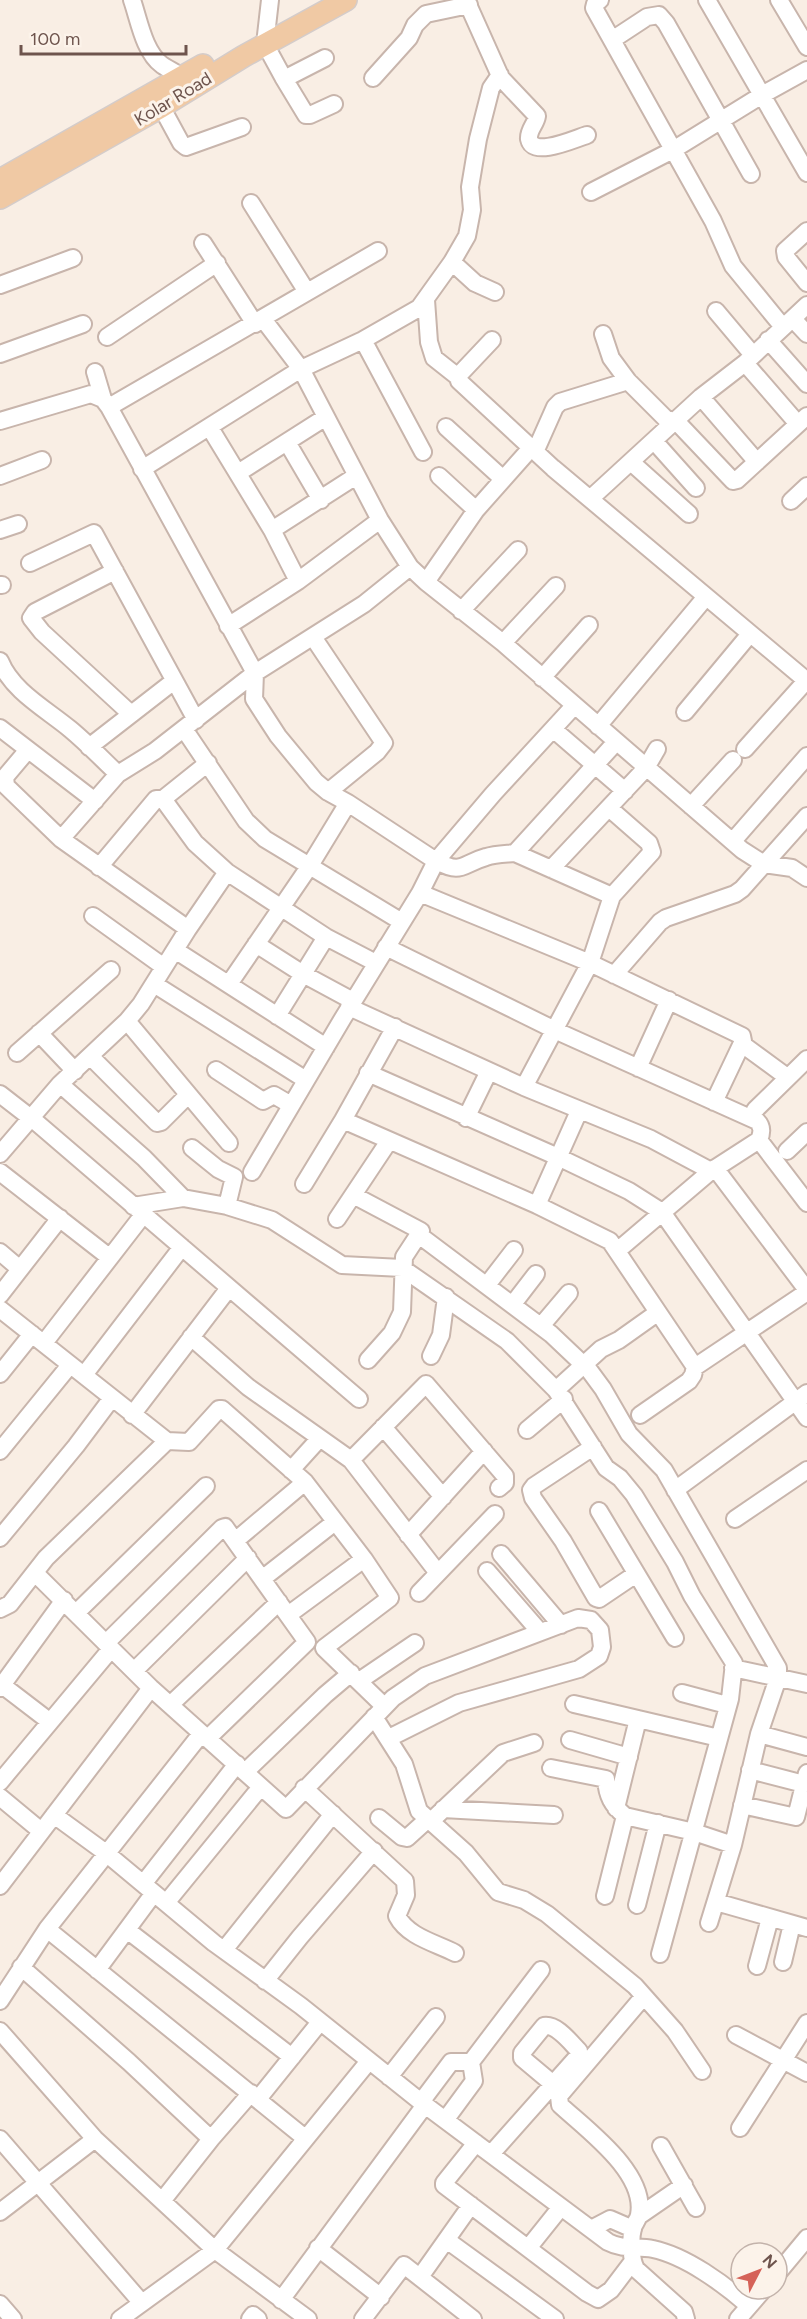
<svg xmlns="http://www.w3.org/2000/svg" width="807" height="2319" viewBox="0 0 807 2319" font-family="Figtree,sans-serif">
  <rect width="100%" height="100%" fill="#f9eee4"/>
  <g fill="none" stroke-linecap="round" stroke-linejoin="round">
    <g stroke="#c8b5ac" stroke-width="20">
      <path id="minor" d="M 132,0 C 139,20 144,52 162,65 C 171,71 181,75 191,82
        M 270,0 L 265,44 L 283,77 L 286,78 L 325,58
        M 466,0 L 501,78 L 537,116 C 536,124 528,130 529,139 C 533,158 574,139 587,135
        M 600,0 L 595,4 L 594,8 L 713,221 L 733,266 L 783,327
        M 707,0 L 807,173
        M 779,0 L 807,47
        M 612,40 L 647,17 L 659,15 L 666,23 L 751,174
        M 283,77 L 306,115 L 310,115 L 334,104
        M 373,78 L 409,38 L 415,25 L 426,14 L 469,5
        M 156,97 L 181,143 L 186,147 L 242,127
        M 591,192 L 673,150 L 762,95 L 807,70
        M 251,203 L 307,292
        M 807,231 L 785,251 L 786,257 L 807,283
        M 203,243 L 255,324
        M 452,262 L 475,283 L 495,292
        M 0,285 L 73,258
        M 426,300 L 429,342 L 434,358 L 458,377
        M 716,311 L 753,355
        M 263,319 L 301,369 L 380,520 L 410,567 L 426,582 L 503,643 L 742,850 L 764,864 L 792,868 L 807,878
        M 793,319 L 807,334
        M 603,334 L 611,358 L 628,381 L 666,419 L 676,421 L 733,481 L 737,480 L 807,416
        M 107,337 L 217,263
        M 363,340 L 423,452
        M 492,340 L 458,376 L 459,381 L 553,468 L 807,681
        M 768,340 L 807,384
        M 0,354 L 83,324
        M 745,363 L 798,424
        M 95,372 L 103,399
        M 701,397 L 757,462
        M 109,407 L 378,251
        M 0,421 L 91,394 L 103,399 L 109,407 L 255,673 L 254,699 L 278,736 L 316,782 L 328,792 L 348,803 L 436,861 C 463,875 461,864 486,857 C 495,854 505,854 515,853 L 616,742
        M 446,427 L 503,479
        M 210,428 L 272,530 L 298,581
        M 654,441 L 696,488
        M 287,442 L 321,500
        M 535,452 L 555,407 L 560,402 L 628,381
        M 631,462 L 689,514
        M 142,469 L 301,369 L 363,340 L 419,308 L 452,262 L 467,236 L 472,210 L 470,187 L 478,139 L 491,88 L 500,75
        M 238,473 L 326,417
        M 0,476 L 42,460
        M 439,476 L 476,510
        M 591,498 L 701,397 L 745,363 L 807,305
        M 791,501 L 807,486
        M 0,530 L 18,524
        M 272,530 L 356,476
        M 30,563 L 94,533 L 196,720
        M 115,571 L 35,612 L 31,618 L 42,632 L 131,714
        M 426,582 L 476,510 L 531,448
        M 0,585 L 2,585
        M 461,611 L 518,550
        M 228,626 L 298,581 L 380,520
        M 313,637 L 384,743 L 377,752 L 328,792
        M 503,643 L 556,586
        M 0,661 C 12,691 46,709 70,729 C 87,743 102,759 118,774
        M 542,678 L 589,625
        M 685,712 L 750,634
        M 598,726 L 705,598
        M 0,728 L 95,801
        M 184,729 L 246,821 L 265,839 L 402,922
        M 553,729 L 625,791
        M 89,747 L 174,681
        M 745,749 L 806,681
        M 27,751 L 5,777 L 6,786 L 61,839 L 188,929
        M 163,799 L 195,843 L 227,872 L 326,937 L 376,963
        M 691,806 L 733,760
        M 61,839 L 118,774 L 155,751 L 255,673 L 364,604 L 410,567
        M 733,841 L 807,756
        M 515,853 L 612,896
        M 99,867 L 156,799 L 163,799 L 208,763
        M 551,869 L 646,768 L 657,749
        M 420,893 L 590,963 L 742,1036 L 743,1041 L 714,1102
        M 93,916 L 164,967
        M 256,944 L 303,974 L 353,1001
        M 386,947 L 561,1033 L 757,1121 C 763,1127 762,1133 759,1140 L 711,1171 L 617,1251
        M 175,950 L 326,1047
        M 614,975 L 660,922 L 666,918 L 735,894 L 742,889 L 807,816
        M 154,984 L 306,1080
        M 229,984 L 309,867 L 348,803
        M 349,1007 L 524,1087 L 651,1139 L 711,1171
        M 277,1016 L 326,937
        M 127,1021 L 229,1143
        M 39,1033 L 75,1071
        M 742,1044 L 787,1077
        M 17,1053 L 111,970
        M 90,1056 L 157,1123 L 161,1122 L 188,1095
        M 638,1068 L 669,1000
        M 216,1070 L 263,1101 L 274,1095 L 291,1105
        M 368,1073 L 558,1157 L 629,1191 L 662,1212 L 807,1418
        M 60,1084 L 144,1158 L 183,1198
        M 524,1087 L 590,963 L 612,896 L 652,852 L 649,843 L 609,808
        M 0,1094 L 36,1122 L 359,1399
        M 755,1110 L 807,1059
        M 466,1118 L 489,1071
        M 343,1120 L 537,1205 L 610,1241 L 695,1367 L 807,1292
        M 759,1140 L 807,1203
        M 192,1148 L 218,1169 L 234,1177 L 227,1206
        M 787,1151 L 807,1132
        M 0,1154 L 60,1084 L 127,1021 L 141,1004 L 188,929 L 227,872
        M 715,1168 L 807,1290
        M 0,1172 L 109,1257
        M 252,1172 L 343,1018 L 420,893 L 436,861 L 493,794 L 574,706
        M 304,1184 L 343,1120 L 395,1027
        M 353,1195 L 421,1231 L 404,1257 L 402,1312 L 392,1333 L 368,1360
        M 537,1205 L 579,1111
        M 133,1206 L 183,1198 L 227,1206 L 272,1220 L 342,1265 L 402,1268 L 507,1341 L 556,1390 L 606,1468 L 620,1478 L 634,1495 L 675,1562 L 692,1596 L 734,1663 L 730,1699 L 660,1954
        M 337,1219 L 389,1141
        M 419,1235 L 551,1334 L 589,1370 L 603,1389 L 629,1434 L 664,1470 L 778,1668 L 778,1678 L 759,1734 L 733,1845 L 709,1923
        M 0,1252 L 20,1269
        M 487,1285 L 514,1250
        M 0,1295 L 60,1218
        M 513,1304 L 536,1274
        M 0,1309 L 167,1441 L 189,1442 L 219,1409 L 222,1409 L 305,1482 L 364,1559 L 390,1598 L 324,1648 L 384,1706
        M 541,1326 L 569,1293
        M 191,1337 L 248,1387 L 351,1460 L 438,1573
        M 44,1343 L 143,1215
        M 431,1356 L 441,1335 L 446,1297
        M 0,1374 L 32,1334
        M 84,1375 L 182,1247
        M 556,1390 L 601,1349 L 619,1340 L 657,1313
        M 132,1415 L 229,1288
        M 640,1415 L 689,1381 L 693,1375 L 695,1367
        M 383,1427 L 443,1497
        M 527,1430 L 564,1399
        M 593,1447 L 534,1486 L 531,1490 L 533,1498 L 563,1541 L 596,1598 L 599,1599 L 636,1574
        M 0,1451 L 70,1365
        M 351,1460 L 426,1384 L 505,1476 L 505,1483 L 499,1488
        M 291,1470 L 320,1438
        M 675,1490 L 807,1393
        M 599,1511 L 675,1638
        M 735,1519 L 807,1470
        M 408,1535 L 484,1451
        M 0,1538 L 76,1446 L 112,1398
        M 235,1541 L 305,1482
        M 501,1554 L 561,1625
        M 487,1571 L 540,1632
        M 35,1573 L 151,1688 L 286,1809 L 393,1698 L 425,1676 L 578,1618 L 591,1620 L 600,1630 L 602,1647 L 599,1656 L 579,1669 L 459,1703 L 389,1738
        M 262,1579 L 335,1522
        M 419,1593 L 495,1514
        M 0,1609 L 10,1604 L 46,1558 L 167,1441
        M 76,1613 L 206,1486
        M 288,1615 L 364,1559
        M 106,1643 L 222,1528 L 225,1527 L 307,1642 L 207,1739
        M 733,1668 L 807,1684
        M 134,1671 L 248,1558
        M 359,1681 L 415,1643
        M 2,1685 L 49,1721
        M 0,1688 L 64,1600
        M 682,1693 L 727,1705
        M 574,1704 L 719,1738
        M 170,1705 L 279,1602
        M 374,1717 L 404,1764 L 419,1811 L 466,1853 L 498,1892 L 524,1900 L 547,1914 L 635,1986 L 675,2031 L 702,2071
        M 759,1734 L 807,1747
        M 570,1740 L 629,1757
        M 551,1768 L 606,1779 C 607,1796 612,1805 625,1816
        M 750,1770 L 804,1784
        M 246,1771 L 325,1695 L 351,1673
        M 0,1782 L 111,1649
        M 304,1788 L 405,1881 L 406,1895 L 397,1916 C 408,1937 436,1943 455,1953
        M 0,1797 L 41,1831
        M 742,1805 L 796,1817 L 807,1773
        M 616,1808 L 638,1719
        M 443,1809 L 554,1815
        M 54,1815 L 106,1853 L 214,1943 L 301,2006 L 421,2102 L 608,2242 C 623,2250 637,2246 653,2249 C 686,2256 724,2284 749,2306
        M 379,1818 L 402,1837 L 407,1838 L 428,1819
        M 430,1822 L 503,1753 L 534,1743
        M 143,1884 L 237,1764
        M 0,1886 L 151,1688
        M 605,1896 L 625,1816 L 694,1832 L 733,1845
        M 716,1902 L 807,1928
        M 166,1903 L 255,1794
        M 637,1905 L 658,1823
        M 47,1929 L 305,2138
        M 127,1930 L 292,2057
        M 224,1950 L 333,1814
        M 783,1962 L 792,1924
        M 757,1966 L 770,1918
        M 21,1967 L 129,2062 L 211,2139
        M 97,1970 L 154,1893
        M 265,1981 L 300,1937 L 374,1851
        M 644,1996 L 559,2096 L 560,2105 C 587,2130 647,2173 639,2215 C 638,2220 634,2224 633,2228 C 630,2239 631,2260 636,2269 L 684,2312 L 686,2319
        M 0,2001 L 47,1929 L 201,1734
        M 0,2031 L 95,2139 L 215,2250 L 308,2319
        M 736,2035 L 807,2073
        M 389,2077 L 436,2017
        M 258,2099 L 320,2022
        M 421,2102 L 451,2062 L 471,2062 L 541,1970
        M 446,2119 L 474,2081 L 471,2062
        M 740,2128 L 807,2023
        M 0,2139 L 141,2302
        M 476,2143 L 444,2183 L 444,2185 L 587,2293 L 598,2299 L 611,2290 L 633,2261
        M 661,2146 L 696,2208
        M 491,2154 L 579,2055 L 579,2051 C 570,2042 557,2024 544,2026 L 522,2053 L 522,2058 L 553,2084
        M 162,2201 L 211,2139 L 251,2093
        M 0,2212 L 95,2139
        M 639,2216 L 684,2185
        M 591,2229 L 610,2219 L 633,2229
        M 448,2241 L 555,2319
        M 529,2247 L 561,2207
        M 318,2248 L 381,2297
        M 777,2274 L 807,2238
        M 420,2277 L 471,2205
        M 281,2300 L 425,2105
        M 0,2304 L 13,2319
        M 120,2319 L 215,2250 L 369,2061
        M 250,2319 L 253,2315 L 258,2319
        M 363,2319 L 404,2265 L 473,2319
        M 738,2319 L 764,2289"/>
    </g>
    <g stroke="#d4ccca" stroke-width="24">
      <path id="major" d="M 0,180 L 203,65
        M 0,198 L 161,107 L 244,56 L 346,0"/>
    </g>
    <use href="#minor" stroke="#fff" stroke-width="16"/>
    <use href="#major" stroke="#f0c9a4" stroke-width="21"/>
  </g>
  <g text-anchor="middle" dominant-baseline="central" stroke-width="6" stroke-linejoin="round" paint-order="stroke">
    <g font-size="18" fill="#6e544d" stroke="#fcf3ea">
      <text transform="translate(173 99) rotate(-31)">Kolar Road</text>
    </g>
  </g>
  <g transform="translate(759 2271) rotate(48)"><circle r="28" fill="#fcf3ea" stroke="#c3b3ab" stroke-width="1.5"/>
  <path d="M0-4.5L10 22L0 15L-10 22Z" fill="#d56258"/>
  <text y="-9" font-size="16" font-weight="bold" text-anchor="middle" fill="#6e544d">N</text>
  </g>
  <path d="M21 45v9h165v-9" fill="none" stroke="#6e544d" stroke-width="3"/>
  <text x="30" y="45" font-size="18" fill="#6e544d" stroke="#fcf3ea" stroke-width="4.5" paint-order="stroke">100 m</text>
</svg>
